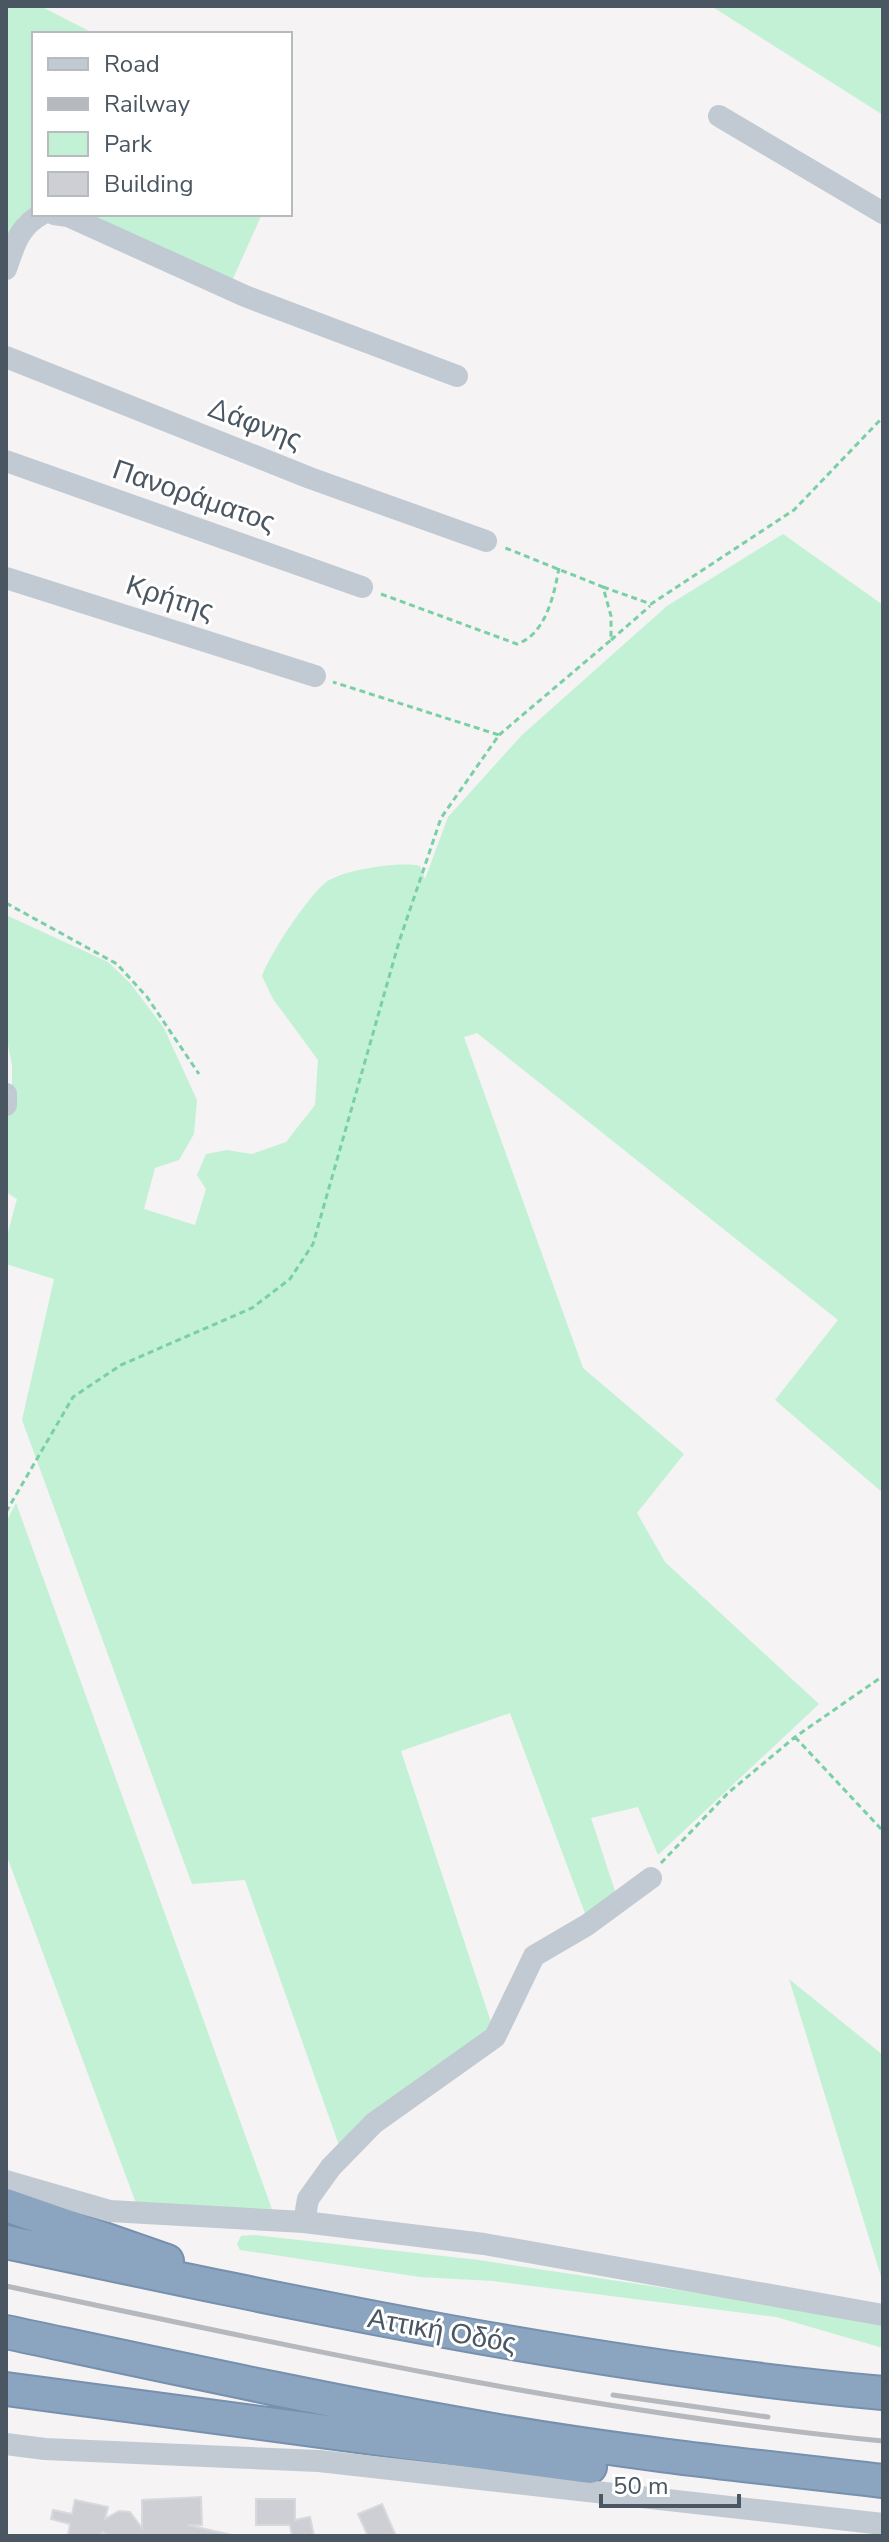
<svg xmlns="http://www.w3.org/2000/svg" width="889" height="2542" viewBox="0 0 889 2542" font-family="'Nunito Sans',sans-serif">
  <rect width="100%" height="100%" fill="#f5f3f3"/>
  <path fill="#c3f1d5" d="M 6,6 L 40,6 L 95,34 L 34,34 L 34,208 L 19,217 L 6,249 Z
    M 711,6 L 883,6 L 883,115 Z
    M 76,214 L 262,214 L 231,283 Z
    M 783,534 L 883,605 L 883,1493 L 775,1400 L 838,1320 L 477,1033 L 464,1037 L 583,1368 L 684,1454 L 637,1513 L 665,1562 L 819,1704 L 658,1855 L 638,1807 L 591,1818 L 616,1894 L 586,1916 L 510,1713 L 401,1751 L 493,2028 L 340,2148 L 245,1880 L 192,1884 L 22,1420 L 54,1279 L 6,1264 L 6,1240 L 17,1199 L 6,1192 L 6,1122 L 12,1095 L 12,1065 L 6,1035 L 6,915 L 108,962 L 130,983 L 164,1028 L 197,1100 L 194,1134 L 179,1160 L 155,1168 L 144,1209 L 195,1225 L 206,1189 L 197,1175 L 206,1154 L 227,1150 L 252,1154 L 286,1142 L 315,1105 L 318,1060 L 273,999 L 262,976 C 271,952 305,901 324,884 C 339,870 401,861 420,866 L 425,879 L 448,817 L 522,735 L 667,606 Z
    M 16,1503 L 273,2212 L 136,2203 L 6,1854 L 6,1522 Z
    M 789,1979 L 883,2055 L 883,2283 Z
    M 253,2235 L 479,2260 L 883,2321 L 883,2348 L 776,2317 L 493,2281 L 420,2277 L 240,2250 L 237,2244 L 241,2236 Z"/>
  <path fill="#cdcfd5" stroke="#d7d9de" stroke-width="2" d="M 201,2497 L 202,2525 L 188,2525 L 236,2536 L 111,2536 L 102,2532 L 101,2536 L 68,2536 L 70,2524 L 51,2519 L 53,2510 L 72,2514 L 75,2500 L 108,2507 L 105,2519 L 119,2511 L 130,2512 L 142,2528 L 142,2500 Z
    M 256,2499 L 295,2499 L 295,2520 L 310,2517 L 314,2536 L 292,2536 L 290,2525 L 256,2525 Z
    M 382,2504 L 396,2536 L 368,2536 L 358,2514 Z"/>
  <g fill="none" stroke-linecap="round" stroke-linejoin="round">
    <g stroke="#7690ad" stroke-width="36">
      <path id="highway" d="M 6,2205 L 167,2261
        M 6,2242 C 297,2304 587,2366 883,2393
        M 6,2332 C 166,2366 326,2401 487,2429 C 618,2452 751,2466 883,2481
        M 6,2389 L 590,2467"/>
    </g>
    <path stroke="#7ad0a6" stroke-width="3" stroke-dasharray="6 4" stroke-linecap="butt" d="M 603,587 L 651,604 L 794,510 L 883,417
      M 381,594 L 517,644 C 546,634 554,595 559,568
      M 611,640 L 650,606
      M 499,735 L 611,640 L 611,616 L 603,587 L 503,547
      M 6,903 L 117,964 L 147,997 L 199,1074
      M 6,1512 L 73,1397 L 121,1365 L 252,1308 L 290,1279 L 313,1244 L 399,942 L 441,818 L 499,735 L 333,682
      M 795,1737 L 883,1831
      M 661,1863 L 728,1793 L 795,1737 L 883,1676"/>
    <path stroke="#c1cad2" stroke-width="22" d="M 719,116 L 883,213
      M 54,214 L 68,216 L 245,296 L 457,376
      M 6,269 C 14,246 19,226 42,214
      M 6,357 L 310,478 L 486,541
      M 6,461 L 362,587
      M 6,578 L 315,676
      M 6,1094 L 6,1105
      M 6,2181 L 110,2211 L 304,2222 L 484,2244 L 883,2315
      M 304,2222 L 308,2199 L 331,2167 L 374,2123 L 495,2037 L 534,1956 L 587,1925 L 651,1878
      M 6,2444 L 45,2449 L 319,2461 L 883,2524"/>
    <use href="#highway" stroke="#8ba5c1" stroke-width="32"/>
    <path stroke="#b5b8bd" stroke-width="5" d="M 6,2286 C 297,2348 587,2412 883,2441
      M 613,2395 L 768,2417"/>
  </g>
  <g text-anchor="middle" dominant-baseline="central" stroke-width="6" stroke-linejoin="round" paint-order="stroke">
    <g font-size="28" fill="#4a5661" stroke="#fff">
      <text transform="translate(255 424) rotate(21)">Δάφνης</text>
      <text transform="translate(194 496) rotate(19)">Πανοράματος</text>
      <text transform="translate(170 598) rotate(18)">Κρήτης</text>
      <text transform="translate(442 2331) rotate(10)">Αττική Οδός</text>
    </g>
  </g>
  <rect width="889" height="2542" fill="none" stroke="#4a5661" stroke-width="16"/>
  <rect x="32" y="32" width="260" height="184" fill="#ffffff" stroke="#b7bbc0" stroke-width="2"/>
  <rect x="48" y="58" width="40" height="12" fill="#c1cad2" stroke="#b7bbc0" stroke-width="2"/>
  <text x="104" y="72" font-size="24" fill="#4a5661">Road</text>
  <rect x="48" y="98" width="40" height="12" fill="#b5b8bd" stroke="#b7bbc0" stroke-width="2"/>
  <text x="104" y="112" font-size="24" fill="#4a5661">Railway</text>
  <rect x="48" y="132" width="40" height="24" fill="#c3f1d5" stroke="#b7bbc0" stroke-width="2"/>
  <text x="104" y="152" font-size="24" fill="#4a5661">Park</text>
  <rect x="48" y="172" width="40" height="24" fill="#cdcfd5" stroke="#b7bbc0" stroke-width="2"/>
  <text x="104" y="192" font-size="24" fill="#4a5661">Building</text>
  <path d="M601 2494v12h138v-12" fill="none" stroke="#4a5661" stroke-width="4"/>
  <text x="613" y="2494" font-size="24" fill="#4a5661" stroke="#ffffff" stroke-width="6" paint-order="stroke">50 m</text>
</svg>
